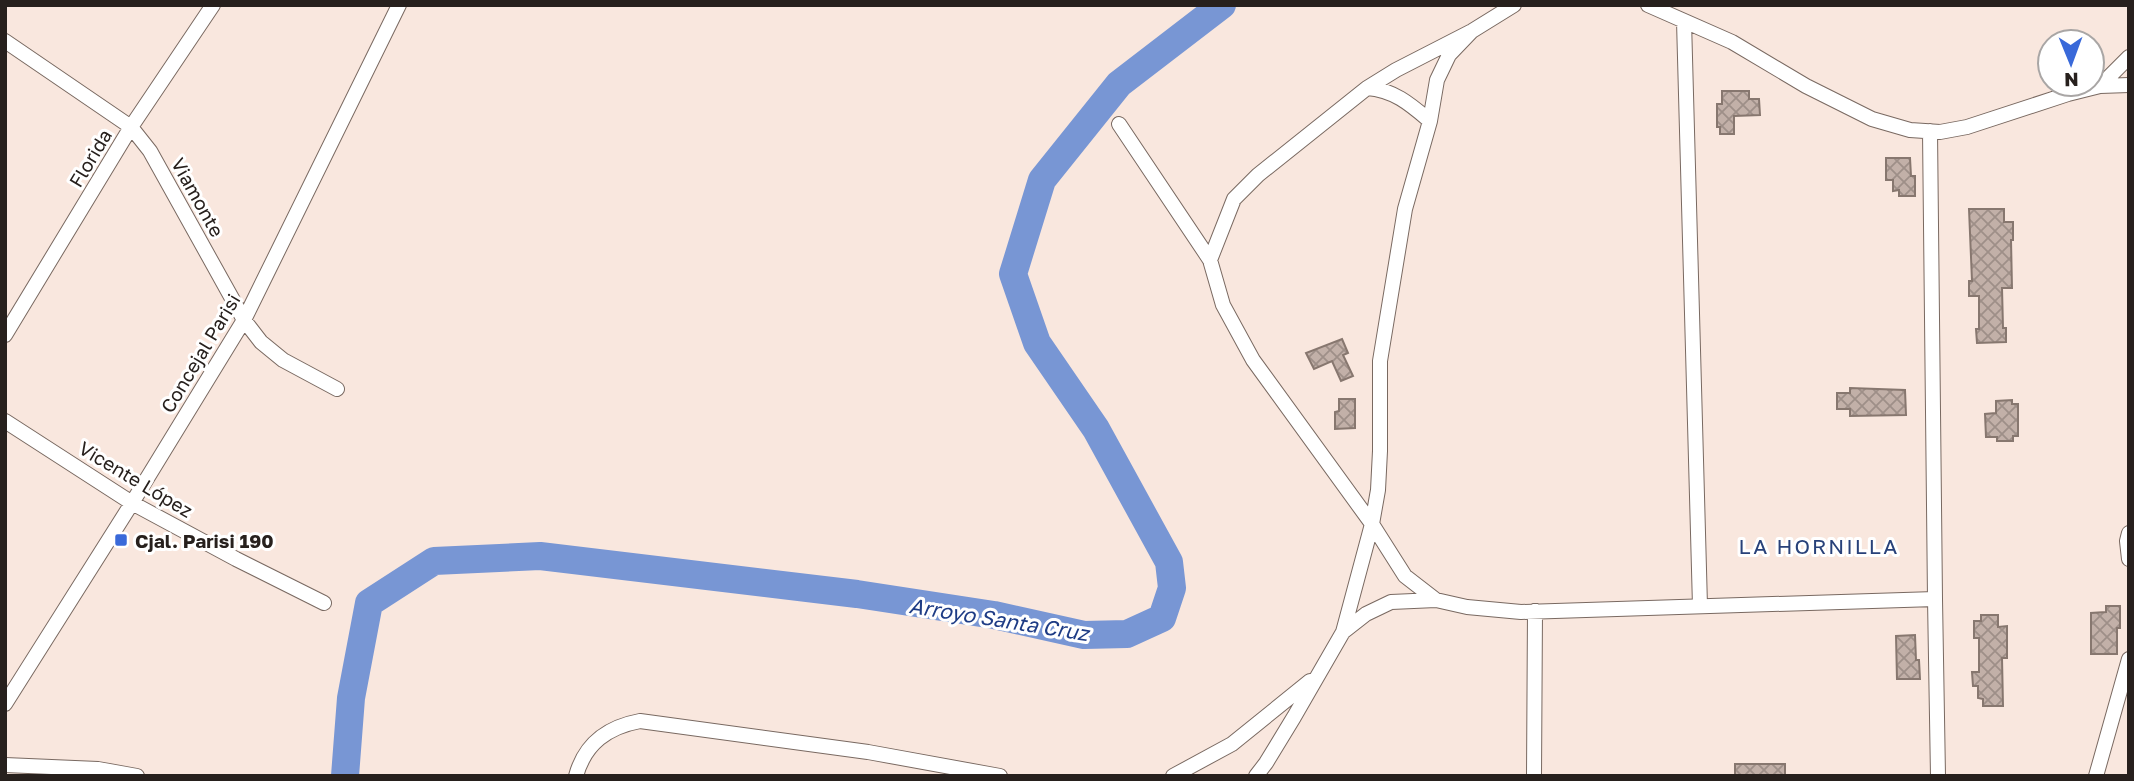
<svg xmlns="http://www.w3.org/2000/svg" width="2134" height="781" viewBox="0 0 2134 781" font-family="'Golos Text',sans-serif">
  <defs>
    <pattern id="building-cross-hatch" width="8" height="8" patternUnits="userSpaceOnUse" patternTransform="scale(1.75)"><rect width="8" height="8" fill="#c2b0a8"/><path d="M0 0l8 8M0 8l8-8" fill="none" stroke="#9e8f88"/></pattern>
  </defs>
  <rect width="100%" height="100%" fill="#f9e7de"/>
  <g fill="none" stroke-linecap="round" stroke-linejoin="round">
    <path stroke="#7896d4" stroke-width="28" d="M 345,776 L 351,698 L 369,603 L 434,561 L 540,556 L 857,594 L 994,615 L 1084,635 L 1127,634 L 1162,618 L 1172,588 L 1169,562 L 1096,429 L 1037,343 L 1013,274 L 1042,180 L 1119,84 L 1222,5"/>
  </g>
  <path fill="url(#building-cross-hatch)" stroke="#87776f" stroke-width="2" d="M 1722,91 L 1749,91 L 1749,99 L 1759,99 L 1760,115 L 1734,116 L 1734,134 L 1720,134 L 1720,127 L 1717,127 L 1717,104 L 1722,104 Z
    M 1886,158 L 1910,158 L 1911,176 L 1915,176 L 1915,196 L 1899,196 L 1899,190 L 1893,191 L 1893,180 L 1886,180 Z
    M 1969,209 L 2004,209 L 2004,222 L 2013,222 L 2013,240 L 2011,240 L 2012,288 L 2002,288 L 2003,328 L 2006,328 L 2006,342 L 1977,343 L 1976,329 L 1979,329 L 1979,296 L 1969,296 L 1969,281 L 1972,281 Z
    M 1342,339 L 1348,353 L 1343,355 L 1353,376 L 1341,381 L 1332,361 L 1314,369 L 1306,353 Z
    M 1850,388 L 1905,390 L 1906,415 L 1850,416 L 1850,409 L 1837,409 L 1837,393 L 1850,393 Z
    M 1339,399 L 1355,399 L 1355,428 L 1335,429 L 1335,412 L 1339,411 Z
    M 2012,400 L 2012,404 L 2018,404 L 2018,436 L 2013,436 L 2013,441 L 1997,441 L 1997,437 L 1986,437 L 1985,414 L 1996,413 L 1996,401 Z
    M 2106,606 L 2120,606 L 2120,628 L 2117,628 L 2117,654 L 2091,654 L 2091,613 L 2106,612 Z
    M 1981,615 L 1998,615 L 1998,627 L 2007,626 L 2007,658 L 2002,658 L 2003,706 L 1983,706 L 1983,699 L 1978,698 L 1978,686 L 1973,686 L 1972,672 L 1979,672 L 1979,638 L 1974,638 L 1974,621 L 1981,621 Z
    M 1915,635 L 1916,660 L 1919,660 L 1920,679 L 1897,679 L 1896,636 Z
    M 1735,764 L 1785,764 L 1785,776 L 1735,776 Z"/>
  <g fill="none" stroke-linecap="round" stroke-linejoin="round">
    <g stroke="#796961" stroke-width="16">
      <path id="minor" d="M 1648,5 L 1732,42 L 1806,86 L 1872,119 L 1910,130 L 1940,132 L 1967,127 L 2068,94 L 2100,86 L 2129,85
        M 1684,21 L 1700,606
        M 5,41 L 131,127 L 150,151 L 244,320 L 261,342 L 283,360 L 337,389
        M 2100,86 L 2129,57
        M 1367,88 C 1394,90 1410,104 1430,121
        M 1119,124 L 1210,260 L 1223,305 L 1253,360 L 1372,524 L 1405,576 L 1436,600 L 1467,607 L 1521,612 L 1935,599
        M 1930,131 L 1935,599 L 1938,776
        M 1210,260 L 1234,199 L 1258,175 L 1367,88 L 1396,70 L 1472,31 L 1514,5
        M 5,335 L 131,127 L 213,5
        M 5,421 L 132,503 L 236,559 L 324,603
        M 2129,533 L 2127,541 L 2129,559
        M 1343,632 L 1366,614 L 1391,602 L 1436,600
        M 5,704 L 132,503 L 244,320 L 399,5
        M 5,765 L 98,769 L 137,776
        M 576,776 C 585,743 608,727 640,721 L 868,752 L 1000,776
        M 1173,776 L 1232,744 L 1310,681
        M 1256,776 L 1266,763 L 1294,717 L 1343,632 L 1372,524 L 1378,490 L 1380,451 L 1380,361 L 1405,209 L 1430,121 L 1437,80 L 1449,55 L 1472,31
        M 1534,776 L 1535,611
        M 2096,776 L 2129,659"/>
    </g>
    <use href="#minor" stroke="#fff" stroke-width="14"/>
  </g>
  <rect fill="#3969d9" stroke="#fff" stroke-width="2.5" x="114" y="533" width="14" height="14" rx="3.5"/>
  <g text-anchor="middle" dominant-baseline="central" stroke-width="6" stroke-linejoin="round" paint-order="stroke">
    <g font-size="19" fill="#27201d" stroke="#fff">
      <text transform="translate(90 158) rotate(-59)">Florida</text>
      <text transform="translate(198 197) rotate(61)">Viamonte</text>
      <text transform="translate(200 353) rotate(-59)">Concejal Parisi</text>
      <text transform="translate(136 479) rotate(31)">Vicente López</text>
    </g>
    <g font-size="19" font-weight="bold" fill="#27201d" stroke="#fff" text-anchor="start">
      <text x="135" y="540">Cjal. Parisi 190</text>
    </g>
    <g font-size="21" letter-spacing="2" fill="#284179" stroke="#fff">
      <text x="1819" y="546">LA HORNILLA</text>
    </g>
    <g font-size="21" font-style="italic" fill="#1e3c85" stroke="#fff">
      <text transform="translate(999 619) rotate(9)">Arroyo Santa Cruz</text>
    </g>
  </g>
  <rect width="2134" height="781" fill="none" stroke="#27201d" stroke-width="14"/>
  <g transform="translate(2071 63) rotate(179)"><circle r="33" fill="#ffffff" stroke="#a9a6a5" stroke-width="2"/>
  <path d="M0-5L12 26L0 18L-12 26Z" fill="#3969d9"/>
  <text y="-10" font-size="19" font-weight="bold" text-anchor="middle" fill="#27201d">N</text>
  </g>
</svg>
